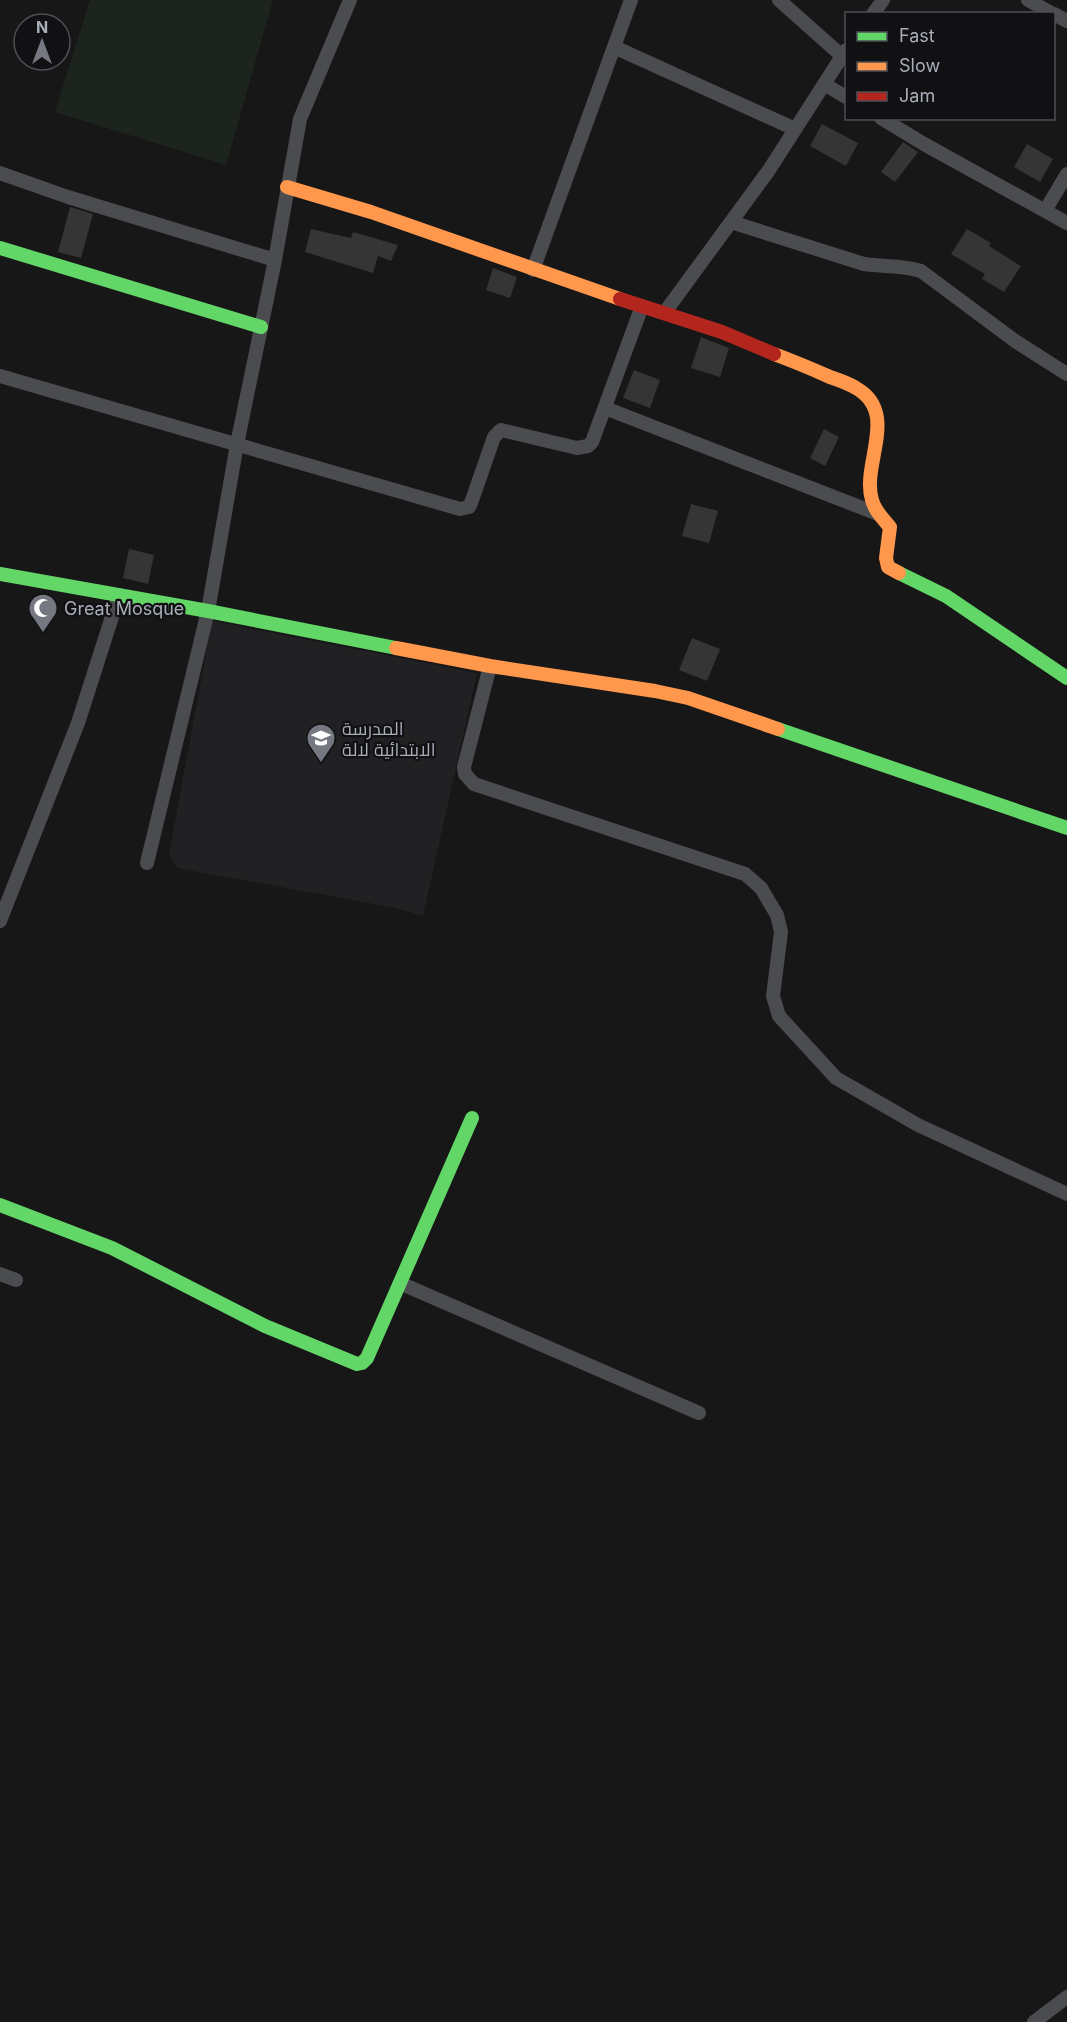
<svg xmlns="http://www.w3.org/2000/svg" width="1067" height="2022" viewBox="0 0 1067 2022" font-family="Inter,Cairo,sans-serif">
  <rect width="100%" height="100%" fill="#171717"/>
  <path fill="#212123" d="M 212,621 L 477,673 L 423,916 L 396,908 L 177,868 L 169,854 Z"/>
  <path fill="#1d241e" d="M 90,0 L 273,0 L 226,165 L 55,112 Z"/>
  <path fill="#353536" d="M 822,124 L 858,143 L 846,166 L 810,146 Z
    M 903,142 L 918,152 L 895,182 L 881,172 Z
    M 1027,144 L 1053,159 L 1040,182 L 1014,167 Z
    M 70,207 L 93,214 L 81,258 L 58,252 Z
    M 311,229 L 351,238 L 353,232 L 398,245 L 391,261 L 378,256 L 373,273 L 305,252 Z
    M 967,229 L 991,243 L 989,246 L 1021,266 L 1004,292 L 982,279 L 985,274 L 951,254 Z
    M 493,268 L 517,277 L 510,298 L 486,290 Z
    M 701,337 L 729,348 L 720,377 L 691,368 Z
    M 634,370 L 660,380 L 650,408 L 623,398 Z
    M 824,429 L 839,437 L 825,466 L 810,458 Z
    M 691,504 L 718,511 L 709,543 L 682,536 Z
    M 129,549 L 154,555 L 148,584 L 123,578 Z
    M 692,638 L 720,649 L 707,681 L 679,670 Z"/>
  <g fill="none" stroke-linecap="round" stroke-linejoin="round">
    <path stroke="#4b4c50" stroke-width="14" d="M 779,0 L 842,56
      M 1028,0 L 1053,14
      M 873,14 L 883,0
      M 1054,14 L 1067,21
      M 614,47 L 795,129
      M 824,84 L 846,97
      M 881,118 L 924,144 L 1067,223
      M 0,173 L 68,197 L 275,260
      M 1046,209 L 1067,174
      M 731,222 L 864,264 C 884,267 902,265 921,271 L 1015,341 L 1067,374
      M 533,270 L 631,0
      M 665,312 L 769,170 L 846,50
      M 0,376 L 460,509 L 469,507 L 471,503 L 494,437 L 501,430 L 577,448 L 588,446 L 592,442 L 642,306
      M 605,408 L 878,514
      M 490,666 L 464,767 L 465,774 L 474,784 L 745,874 L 761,888 L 777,915 L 781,932 L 773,996 L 779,1016 L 836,1078 L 918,1125 L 1067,1194
      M 147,863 L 208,611 L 237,444 L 275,260 L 300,119 L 350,0
      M 0,921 L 78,723 L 119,595
      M 0,1274 L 16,1280
      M 402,1284 L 699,1413
      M 1034,2022 L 1067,1997"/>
    <path stroke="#63d668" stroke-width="14" d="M 0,248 L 261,327
      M 899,573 L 946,596 L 1067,678
      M 0,574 L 208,611 L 396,648
      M 778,729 L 1067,828
      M 0,1205 L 112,1248 L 265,1326 L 357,1364 L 362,1363 L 367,1358 L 472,1118"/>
    <path stroke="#ff974d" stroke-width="14" d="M 287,187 L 371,212 L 620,299
      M 774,354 C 793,361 812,369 830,377 C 839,380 848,383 856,388 C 900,413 861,464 872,500 C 875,511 883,519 890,527 L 886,558 L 888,567 L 899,573
      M 396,648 L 490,666 L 655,691 L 688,698 L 778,729"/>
    <path stroke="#b3261e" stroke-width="14" d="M 620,299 L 722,332 L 774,354"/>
  </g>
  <defs>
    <g id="mosque-pin" transform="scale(1.5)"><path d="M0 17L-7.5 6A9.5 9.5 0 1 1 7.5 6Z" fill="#757880" stroke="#111113"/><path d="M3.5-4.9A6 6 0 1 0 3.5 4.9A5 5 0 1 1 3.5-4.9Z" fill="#fff"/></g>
    <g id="school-pin" transform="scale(1.5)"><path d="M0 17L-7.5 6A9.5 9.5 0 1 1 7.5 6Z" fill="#757880" stroke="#111113"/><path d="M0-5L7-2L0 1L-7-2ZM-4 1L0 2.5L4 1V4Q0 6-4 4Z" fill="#fff"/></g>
  </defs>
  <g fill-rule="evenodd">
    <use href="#mosque-pin" x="43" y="608"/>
    <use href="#school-pin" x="321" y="738"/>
  </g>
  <g text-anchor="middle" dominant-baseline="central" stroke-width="4.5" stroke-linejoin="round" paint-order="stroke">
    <g font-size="18" fill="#a8adb8" stroke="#111113" text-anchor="start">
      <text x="64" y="608">Great Mosque</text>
      <text x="342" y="728">المدرسة<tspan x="342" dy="21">الابتدائية لالة</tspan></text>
    </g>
  </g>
  <rect x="845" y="12" width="210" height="108" fill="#111113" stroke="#4d4f55" stroke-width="1.5"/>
  <rect x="857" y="32" width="30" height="9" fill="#63d668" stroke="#4d4f55" stroke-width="1.5"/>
  <text x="899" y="42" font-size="18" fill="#a8adb8">Fast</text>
  <rect x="857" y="62" width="30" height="9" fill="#ff974d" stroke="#4d4f55" stroke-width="1.5"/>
  <text x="899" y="72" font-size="18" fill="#a8adb8">Slow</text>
  <rect x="857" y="92" width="30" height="9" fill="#b3261e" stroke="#4d4f55" stroke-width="1.5"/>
  <text x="899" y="102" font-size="18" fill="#a8adb8">Jam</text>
  <g transform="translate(42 42)"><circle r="28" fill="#111113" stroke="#4d4f55" stroke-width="1.5"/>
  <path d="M0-4.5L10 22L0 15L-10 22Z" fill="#757880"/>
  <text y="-9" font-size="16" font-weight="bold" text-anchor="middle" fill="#a8adb8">N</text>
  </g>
</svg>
